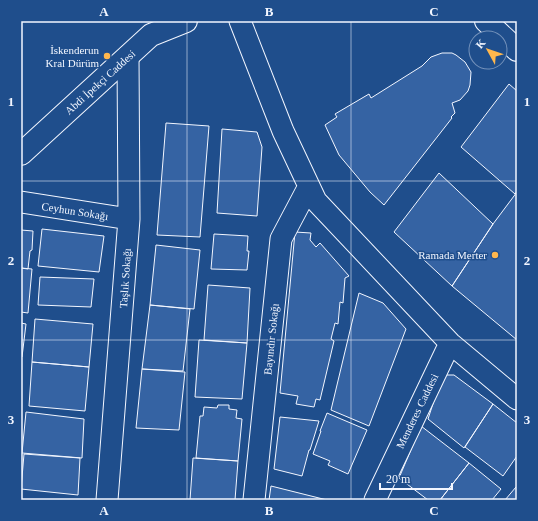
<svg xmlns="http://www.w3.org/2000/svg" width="538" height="521" viewBox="0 0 538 521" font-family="Georgia,serif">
  <rect width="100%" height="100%" fill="#1f4e8c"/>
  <path fill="#3563a3" stroke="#f2f6ff" d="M 442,53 L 452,53 L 456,55 L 465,62 L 471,72 L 470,85 L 468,91 L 460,100 L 452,103 L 455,113 L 451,117 L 452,118 L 384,205 L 370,192 L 339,155 L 325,125 L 337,117 L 335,114 L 369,94 L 371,98 L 422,66 L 431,57 Z
    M 509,84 L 517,91 L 517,191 L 515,194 L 461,147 Z
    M 166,123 L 209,126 L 200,237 L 157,235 Z
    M 222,129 L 257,132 L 262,147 L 257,216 L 217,213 Z
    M 439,173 L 493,224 L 452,286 L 394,232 Z
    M 517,192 L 517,340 L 452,286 L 493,224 Z
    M 42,229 L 104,236 L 99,272 L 38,266 Z
    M 21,230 L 33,231 L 32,250 L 30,251 L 28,269 L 21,268 Z
    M 295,232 L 311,233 L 310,240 L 316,247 L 320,243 L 349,276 L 345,278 L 343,303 L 340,302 L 338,324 L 335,323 L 331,339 L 334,341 L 320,400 L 316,399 L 314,407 L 296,404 L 298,396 L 280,393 Z
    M 214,234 L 248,236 L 247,251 L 249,251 L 247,270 L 211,269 Z
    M 156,245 L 200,250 L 194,309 L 150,305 Z
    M 21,268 L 32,269 L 28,313 L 21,312 Z
    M 40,277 L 94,279 L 91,307 L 38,305 Z
    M 208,285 L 250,288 L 247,343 L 204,340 Z
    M 359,293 L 383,303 L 406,329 L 369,426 L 331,410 Z
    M 150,305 L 190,309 L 183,371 L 142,369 Z
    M 35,319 L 93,324 L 89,367 L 32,362 Z
    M 21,323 L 26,324 L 22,357 L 21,357 Z
    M 199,340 L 247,343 L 242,399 L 195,397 Z
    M 32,362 L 89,367 L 85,411 L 29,406 Z
    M 142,369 L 185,372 L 179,430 L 136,428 Z
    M 447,375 L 454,375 L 493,404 L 464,448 L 428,419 L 441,379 L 444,376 Z
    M 493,404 L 517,423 L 517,456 L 503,476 L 465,447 Z
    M 218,405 L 229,405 L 229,409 L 237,410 L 236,418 L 242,419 L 238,461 L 196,458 L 200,416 L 203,416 L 204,407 L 217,408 Z
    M 26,412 L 84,419 L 82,458 L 22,453 Z
    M 327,413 L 367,430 L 348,474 L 328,465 L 330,461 L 313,454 L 321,431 L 320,431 Z
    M 280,417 L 319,421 L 310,450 L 309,450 L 302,476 L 274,469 Z
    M 421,426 L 469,463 L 440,500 L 428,500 L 399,478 Z
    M 24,454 L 80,458 L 78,495 L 21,489 Z
    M 193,458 L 238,461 L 235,500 L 190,500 Z
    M 469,463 L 501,489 L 492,500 L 440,500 Z
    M 271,486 L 327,500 L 269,500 Z
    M 516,487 L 517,487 L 517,500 L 505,500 Z"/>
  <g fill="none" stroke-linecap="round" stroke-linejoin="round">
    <g stroke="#f2f6ff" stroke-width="23">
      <path id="street" d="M 240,21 L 283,131 L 316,201 L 450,343 L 517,399
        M 21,202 L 129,219
        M 107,500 L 129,219 L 128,56
        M 254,500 L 281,239 L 309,186
        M 375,500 L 450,343"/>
    </g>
    <g stroke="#f2f6ff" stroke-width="24">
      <path id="secondary" d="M 21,154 L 151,35 L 186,21"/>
    </g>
    <g stroke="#f2f6ff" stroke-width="24">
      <path id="primary" d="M 486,21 L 517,50"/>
    </g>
    <use href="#street" stroke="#1f4e8c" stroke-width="21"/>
    <use href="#secondary" stroke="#1f4e8c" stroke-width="22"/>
    <use href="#primary" stroke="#1f4e8c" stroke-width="22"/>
  </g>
  <path fill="none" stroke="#f2f6ff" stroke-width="1" stroke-opacity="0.55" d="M 187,21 L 187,500M 351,21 L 351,500M 21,181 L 517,181M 21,340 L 517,340"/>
  <g fill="#ffb74d" stroke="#1f4e8c" stroke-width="1.5">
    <circle cx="107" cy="56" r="4"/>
    <circle cx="495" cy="255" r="4"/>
  </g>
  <g text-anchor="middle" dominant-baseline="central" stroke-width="3" stroke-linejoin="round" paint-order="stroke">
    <g font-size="11" fill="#f2f6ff" stroke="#1f4e8c" text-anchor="end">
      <text x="99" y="50">İskenderun<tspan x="99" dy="13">Kral Dürüm</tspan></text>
      <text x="487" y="255">Ramada Merter</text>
    </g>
    <g font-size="11" fill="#f2f6ff" stroke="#1f4e8c">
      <text transform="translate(100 82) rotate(-42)">Abdi İpekçi Caddesi</text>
      <text transform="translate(75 211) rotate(9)">Ceyhun Sokağı</text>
      <text transform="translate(125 278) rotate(-86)">Taşlık Sokağı</text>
      <text transform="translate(271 339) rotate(-84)">Bayındır Sokağı</text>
      <text transform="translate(417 411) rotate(-64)">Menderes Caddesi</text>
    </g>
  </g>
  <rect width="538" height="521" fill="none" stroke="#1f4e8c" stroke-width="44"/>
  <g transform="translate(488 50) rotate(310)"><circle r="19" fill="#1f4e8c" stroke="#7391ba"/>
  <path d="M0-3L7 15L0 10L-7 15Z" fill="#ffb74d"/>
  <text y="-6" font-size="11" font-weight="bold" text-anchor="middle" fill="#f2f6ff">K</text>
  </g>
  <path d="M380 483v6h72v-6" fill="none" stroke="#f2f6ff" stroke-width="2"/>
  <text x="386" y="483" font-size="12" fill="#f2f6ff" stroke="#1f4e8c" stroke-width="3" paint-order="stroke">20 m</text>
  <rect x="22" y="22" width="494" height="477" fill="none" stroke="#f2f6ff" stroke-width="1.5"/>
  <g font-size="13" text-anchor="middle" font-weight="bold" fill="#f2f6ff">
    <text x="104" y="16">A</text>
    <text x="269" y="16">B</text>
    <text x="434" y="16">C</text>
    <text x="11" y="106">1</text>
    <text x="527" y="106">1</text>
    <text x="11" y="265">2</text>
    <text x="527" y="265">2</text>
    <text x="11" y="424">3</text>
    <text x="527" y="424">3</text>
    <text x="104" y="515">A</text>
    <text x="269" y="515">B</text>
    <text x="434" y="515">C</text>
  </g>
</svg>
